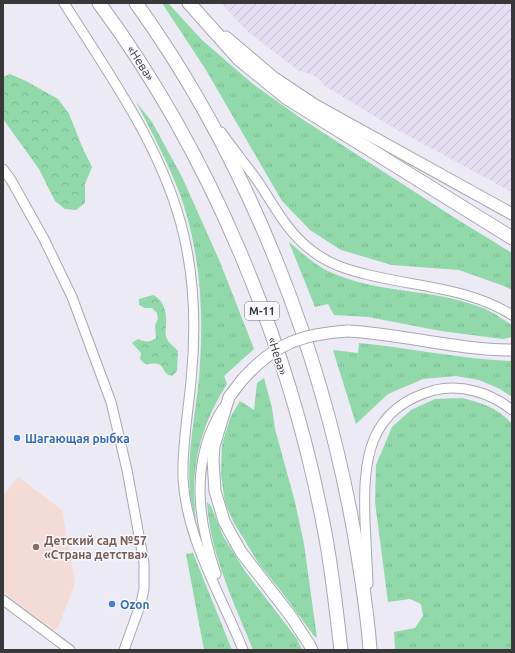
<svg xmlns="http://www.w3.org/2000/svg" width="515" height="653" viewBox="0 0 515 653" font-family="Ubuntu,sans-serif">
  <defs>
    <pattern id="industrial-furrows" width="10" height="10" patternUnits="userSpaceOnUse"><rect width="10" height="10" fill="#e5def3"/><path d="M-1 1l2-2M0 10L10 0M9 11l2-2" fill="none" stroke="#c5bfd1"/></pattern>
    <pattern id="grass-tufts" width="24" height="20" patternUnits="userSpaceOnUse"><rect width="24" height="20" fill="#91d8aa"/><path d="M3 7l-1-3M5 7V3M7 7l1-3M15 17l-1-3M17 17v-4M19 17l1-3" fill="none" stroke="#7eba93"/></pattern>
    <pattern id="forest-crowns" width="20" height="18" patternUnits="userSpaceOnUse"><rect width="20" height="18" fill="#91d8aa"/><path d="M2 6a3 3 0 1 1 6 0M12 15a3 3 0 1 1 6 0" fill="none" stroke="#7eba93"/></pattern>
  </defs>
  <rect width="100%" height="100%" fill="#eceaf4"/>
  <path fill="url(#industrial-furrows)" d="M 221,3 L 512,3 L 512,192 L 394,128 L 325,86 L 318,78 L 308,73 L 299,71 L 248,32 Z"/>
  <path fill="#f5dbd6" d="M 18,477 L 62,510 L 75,583 L 58,628 L 53,630 L 3,592 L 3,496 Z"/>
  <path fill="url(#grass-tufts)" d="M 162,3 L 168,3 L 202,40 L 253,84 L 302,119 L 455,218 L 512,253 L 512,290 L 504,286 L 459,270 L 392,265 L 341,250 L 310,230 L 282,201 L 206,70 Z
    M 136,102 L 152,122 L 182,177 L 220,262 L 254,349 L 224,376 L 227,384 C 206,417 195,449 194,489 C 194,500 195,512 196,523 C 194,513 191,503 190,493 C 186,450 198,406 200,363 C 204,305 199,244 178,189 C 166,159 151,130 136,102 Z
    M 289,242 C 301,252 313,264 328,271 C 376,294 431,288 480,307 C 492,311 502,319 512,325 L 512,337 L 503,339 L 441,331 L 368,317 L 334,315 L 328,304 L 315,307 Z
    M 359,343 C 410,348 461,359 512,361 L 512,397 L 500,389 L 479,380 L 456,376 L 423,379 L 388,394 L 356,424 L 333,350 L 358,353 Z
    M 264,378 L 272,408 L 275,429 L 295,502 L 304,544 L 317,638 L 314,636 L 284,595 L 259,564 L 234,523 L 225,503 L 221,475 L 222,444 L 231,416 L 240,401 L 254,410 L 257,383 Z
    M 462,398 C 482,403 498,408 512,424 L 512,650 L 395,650 L 394,632 L 415,628 L 423,616 L 421,604 L 410,599 L 388,602 L 375,502 L 376,465 L 392,427 L 411,410 L 435,399 Z
    M 207,502 L 211,506 L 223,536 L 245,571 L 297,639 L 302,650 L 253,650 C 234,602 210,554 207,502 Z
    M 193,553 L 232,650 L 204,650 L 186,554 Z"/>
  <path fill="url(#forest-crowns)" d="M 10,74 L 26,81 L 58,99 L 69,114 L 83,149 L 92,167 L 85,184 L 85,203 L 76,210 L 65,209 L 55,201 L 39,169 L 3,119 L 3,77 Z
    M 153,295 C 164,300 167,313 166,324 C 166,329 165,333 166,337 C 168,343 174,346 178,351 L 177,371 L 172,376 C 170,375 168,375 166,373 C 163,370 163,365 158,364 C 148,362 148,368 140,359 L 141,353 L 132,343 L 138,339 C 145,342 149,343 156,338 L 155,325 L 158,319 L 157,313 L 152,308 L 145,308 L 139,305 L 139,299 Z"/>
  <g fill="none" stroke-linecap="round" stroke-linejoin="round">
    <g stroke="#a9a8b1" stroke-width="11">
      <path id="minor" d="M 64,3 C 111,77 164,150 184,236 C 195,284 196,332 191,381 C 188,413 182,446 183,478 C 186,539 221,594 243,650
        M 221,132 C 233,149 247,166 259,183 C 275,207 288,233 311,250 C 328,264 348,270 369,275 C 418,287 469,288 512,315
        M 3,169 L 11,180 L 44,239 L 72,297 L 111,402 L 127,470 L 144,563 L 144,589 L 141,603 L 124,650
        M 216,574 C 197,518 190,460 223,408
        M 368,584 C 367,563 366,542 365,521 C 363,461 367,408 435,390 C 462,384 491,393 512,410
        M 3,600 L 70,650"/>
    </g>
    <g stroke="#a9a8b1" stroke-width="13">
      <path id="major" d="M 226,37 L 273,77 L 315,105 L 512,214
        M 348,331 C 403,334 457,350 512,350
        M 242,380 L 229,397 L 214,446 L 213,460 L 215,491 L 224,521 L 232,536 L 241,552 L 290,615 L 309,644 L 312,650"/>
    </g>
    <g stroke="#a9a8b1" stroke-width="15">
      <path id="highway" d="M 99,3 C 211,154 289,344 324,528 C 332,568 336,609 341,650
        M 136,3 C 251,163 327,362 358,556 C 363,587 368,619 370,650
        M 189,3 L 239,59 L 287,98 L 512,238"/>
    </g>
    <use href="#minor" stroke="#fff" stroke-width="9"/>
    <use href="#major" stroke="#fff" stroke-width="11"/>
    <use href="#highway" stroke="#fff" stroke-width="13"/>
    <g stroke="#a9a8b1" stroke-width="13" stroke-linecap="butt">
      <path id="major-bridge" d="M 242,380 C 274,344 301,334 348,331"/>
    </g>
    <use href="#major-bridge" stroke="#fff" stroke-width="11"/>
  </g>
  <g fill="#3f7fe0" stroke="#f9f8fe" stroke-width="1.5">
    <circle cx="17" cy="438" r="4"/>
    <circle cx="112" cy="604" r="4"/>
  </g>
  <circle fill="#8d6e63" stroke="#f9f8fe" stroke-width="1.5" cx="36" cy="547" r="4"/>
  <g text-anchor="middle" dominant-baseline="central" stroke-width="3" stroke-linejoin="round" paint-order="stroke">
    <rect fill="#f9f8fe" stroke="#727276" stroke-width="1" x="245" y="302" width="34" height="18" rx="3"/>
    <g font-size="11" font-weight="bold" fill="#38383b">
      <text x="262" y="311">М-11</text>
    </g>
    <g font-size="12" fill="#38383b" stroke="#f9f8fe">
      <text transform="translate(141 63) rotate(57)">«Нева»</text>
      <text transform="translate(278 356) rotate(72)">«Нева»</text>
    </g>
    <g font-size="12" font-weight="bold" fill="#366cbe" stroke="#f9f8fe" text-anchor="start">
      <text x="25" y="438">Шагающая рыбка</text>
      <text x="120" y="604">Ozon</text>
    </g>
    <g font-size="12" font-weight="bold" fill="#785e54" stroke="#f9f8fe" text-anchor="start">
      <text x="44" y="540">Детский сад №57<tspan x="44" dy="14">«Страна детства»</tspan></text>
    </g>
  </g>
  <rect width="515" height="653" fill="none" stroke="#38383b" stroke-width="8"/>
</svg>
